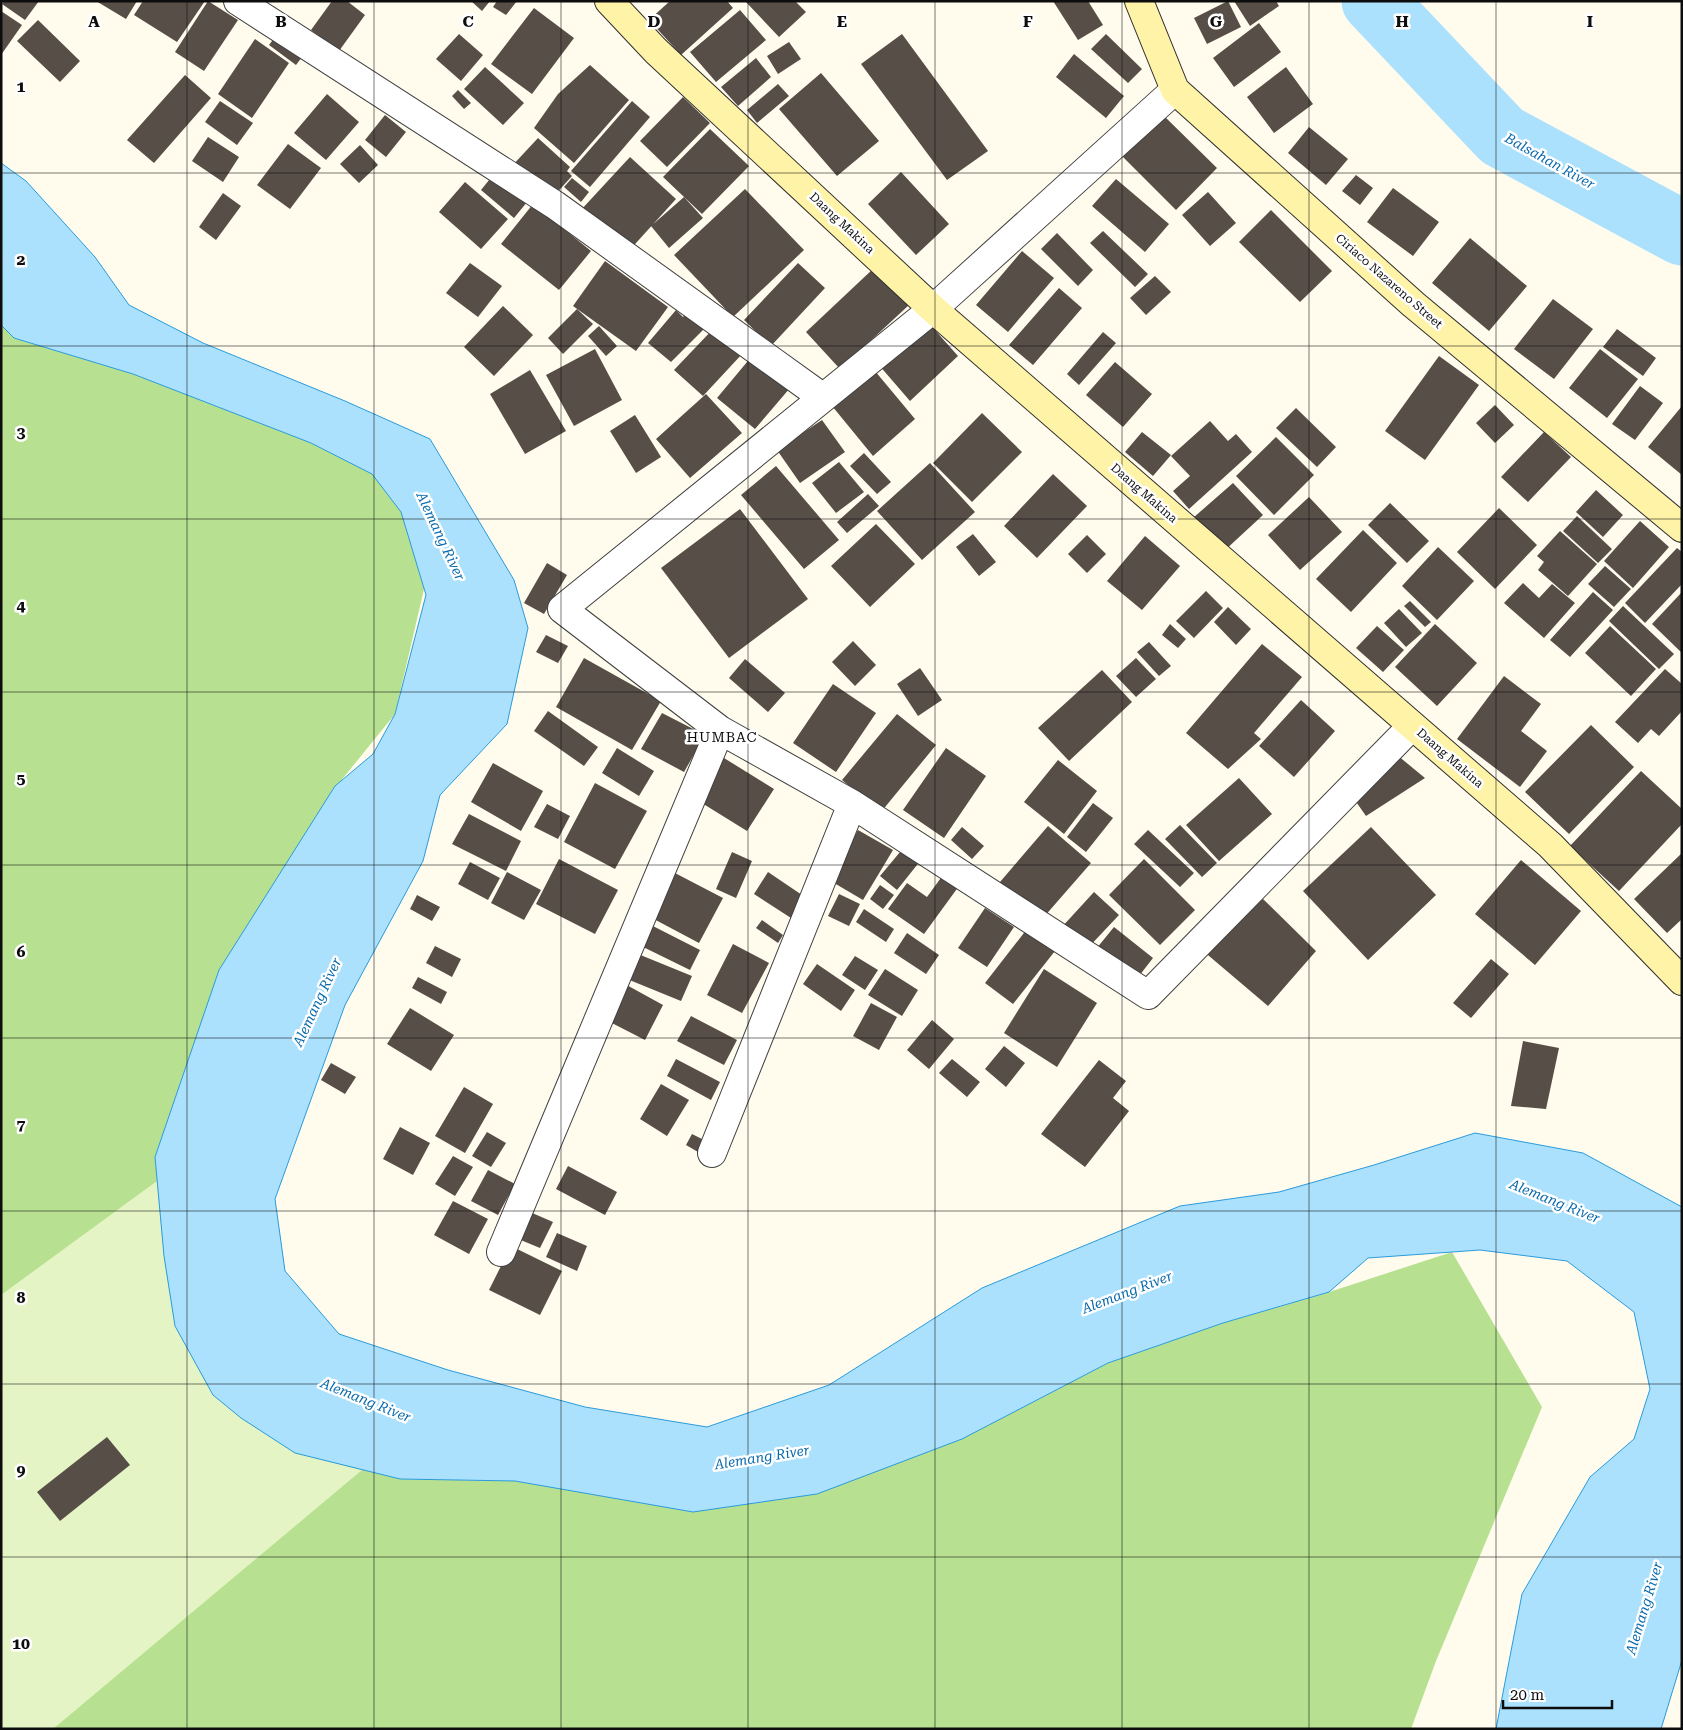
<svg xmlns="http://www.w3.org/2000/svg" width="1683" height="1730" viewBox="0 0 1683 1730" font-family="'Roboto Serif',serif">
  <rect width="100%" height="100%" fill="#fffbed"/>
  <path fill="#b7e190" d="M 1,325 L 14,338 L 130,373 L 397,464 L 424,589 L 395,714 L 335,788 L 175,1326 L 214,1397 L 241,1418 L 403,1479 L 515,1481 L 684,1510 L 975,1432 L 1108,1363 L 1223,1323 L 1320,1295 L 1452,1252 L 1542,1407 L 1436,1661 L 1411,1729 L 1,1729 Z"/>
  <path fill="#e5f4c5" d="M 157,1181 L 164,1256 L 175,1326 L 209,1388 L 221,1402 L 295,1453 L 362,1470 L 53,1729 L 1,1729 L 1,1295 Z"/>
  <path fill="#abe1fd" stroke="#2a9bdc" d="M 1,163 L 26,181 L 95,257 L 129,305 L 203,343 L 345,401 L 430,439 L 514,580 L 528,628 L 507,724 L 440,795 L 423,861 L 345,1005 L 275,1199 L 285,1271 L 339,1334 L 448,1370 L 585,1407 L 707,1427 L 829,1385 L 982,1288 L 1180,1206 L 1279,1192 L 1374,1165 L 1475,1133 L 1583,1153 L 1682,1207 L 1682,1660 L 1661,1729 L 1496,1729 L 1522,1594 L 1590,1477 L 1634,1439 L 1650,1389 L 1634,1312 L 1567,1261 L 1480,1250 L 1368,1258 L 1329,1292 L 1223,1323 L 1108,1363 L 962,1439 L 817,1494 L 693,1512 L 515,1481 L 400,1479 L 295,1453 L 241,1418 L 213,1395 L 175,1326 L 164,1256 L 155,1157 L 219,970 L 335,786 L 373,754 L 395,714 L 426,595 L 401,512 L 372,474 L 311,443 L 133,374 L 14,338 L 1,325 Z"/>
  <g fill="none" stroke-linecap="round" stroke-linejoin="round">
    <path stroke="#abe1fd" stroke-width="65" d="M 1374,1 L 1502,136 L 1682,233"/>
  </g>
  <path fill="#574e48" d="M 4,1 L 39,1 L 25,20 L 2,4 Z
    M 96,1 L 137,1 L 126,19 Z
    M 143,1 L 205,1 L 177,42 L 134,15 Z
    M 208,1 L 238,20 L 204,71 L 175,52 Z
    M 332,1 L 347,1 L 365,15 L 339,51 L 311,30 Z
    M 471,1 L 490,1 L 482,11 Z
    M 497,1 L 517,1 L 506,15 L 493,7 Z
    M 670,1 L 727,1 L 733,8 L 681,55 L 649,20 Z
    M 745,1 L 795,1 L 806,12 L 779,37 Z
    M 1053,1 L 1088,1 L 1103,25 L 1078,40 Z
    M 1228,1 L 1241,27 L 1207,44 L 1194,18 Z
    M 1234,1 L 1276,1 L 1279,6 L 1250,26 Z
    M 534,8 L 574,38 L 532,94 L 491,64 Z
    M 740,10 L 766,40 L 716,82 L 690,52 Z
    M 1,11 L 22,25 L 1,55 Z
    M 38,20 L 80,61 L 60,82 L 17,41 Z
    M 1259,23 L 1281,52 L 1234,87 L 1213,58 Z
    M 281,29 L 308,49 L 296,65 L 269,45 Z
    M 459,34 L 483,55 L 461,81 L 436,59 Z
    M 902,34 L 988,151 L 947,180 L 861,64 Z
    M 1106,34 L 1142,69 L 1128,83 L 1091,49 Z
    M 255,39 L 289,63 L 252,118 L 218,94 Z
    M 789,42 L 801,59 L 778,74 L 767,56 Z
    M 1074,54 L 1124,96 L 1106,118 L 1056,77 Z
    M 756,58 L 771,77 L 738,106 L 721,87 Z
    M 590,65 L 629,100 L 574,163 L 534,128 L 558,94 Z
    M 485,67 L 524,103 L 503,125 L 464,89 Z
    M 1286,67 L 1313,104 L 1274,133 L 1247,97 Z
    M 821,73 L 879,141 L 837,176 L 779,109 Z
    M 185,75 L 211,98 L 154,163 L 127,140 Z
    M 778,84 L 789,96 L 757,123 L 747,110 Z
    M 458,90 L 471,103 L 464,109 L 452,96 Z
    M 327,94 L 359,122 L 326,160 L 294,133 Z
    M 683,97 L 710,123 L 667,167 L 640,141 Z
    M 220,101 L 253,123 L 237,145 L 205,122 Z
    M 632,101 L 650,117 L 590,187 L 571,171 Z
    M 385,115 L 406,132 L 386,157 L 365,140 Z
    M 1163,115 L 1217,168 L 1176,210 L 1122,156 Z
    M 1309,127 L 1348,159 L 1326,185 L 1288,153 Z
    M 710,129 L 749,166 L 702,214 L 663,177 Z
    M 208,137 L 239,157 L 223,182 L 192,161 Z
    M 538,138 L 570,167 L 567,171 L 572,176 L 553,197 L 511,167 Z
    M 288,144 L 321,168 L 290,209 L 257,185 Z
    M 360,145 L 378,165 L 359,183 L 340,164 Z
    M 630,157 L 676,199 L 626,254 L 580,211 Z
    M 498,169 L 532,196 L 514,218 L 481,190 Z
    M 901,172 L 949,224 L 916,255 L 868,204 Z
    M 1356,175 L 1373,188 L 1360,205 L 1342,191 Z
    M 572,178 L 589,192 L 581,202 L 564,187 Z
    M 1116,179 L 1169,224 L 1145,252 L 1092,206 Z
    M 465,182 L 508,219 L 481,249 L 439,212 Z
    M 1393,188 L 1439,222 L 1413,256 L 1367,222 Z
    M 745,189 L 804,250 L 733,317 L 674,255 Z
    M 1208,192 L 1236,223 L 1210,246 L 1182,215 Z
    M 223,193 L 241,206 L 216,240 L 199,227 Z
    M 684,197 L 703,218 L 669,248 L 651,226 Z
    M 533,204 L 591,251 L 559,290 L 501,244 Z
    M 1271,210 L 1332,271 L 1300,302 L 1239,242 Z
    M 1103,231 L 1148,274 L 1135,287 L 1090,243 Z
    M 1057,233 L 1093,270 L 1078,286 L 1041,249 Z
    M 1470,238 L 1527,286 L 1489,331 L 1432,283 Z
    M 1022,251 L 1054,278 L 1008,332 L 976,305 Z
    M 605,261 L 668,307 L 636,351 L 573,306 Z
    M 470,263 L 502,286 L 478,317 L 446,293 Z
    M 798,263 L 825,288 L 771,346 L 744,320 Z
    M 874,268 L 909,305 L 840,369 L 806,332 Z
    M 1155,276 L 1171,292 L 1146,315 L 1130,298 Z
    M 1059,288 L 1082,308 L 1033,365 L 1009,345 Z
    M 1553,299 L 1593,329 L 1554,379 L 1514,349 Z
    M 503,306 L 533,335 L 494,376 L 464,347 Z
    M 692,306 L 711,322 L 671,362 L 648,343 L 676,310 L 683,317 Z
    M 577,309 L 593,324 L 563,354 L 548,338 Z
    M 926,320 L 958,356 L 910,401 L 878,364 Z
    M 599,326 L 617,346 L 606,356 L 588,336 Z
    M 715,327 L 743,353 L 703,396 L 674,370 Z
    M 1617,329 L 1656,358 L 1643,376 L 1603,347 Z
    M 1103,332 L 1116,343 L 1079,385 L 1067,374 Z
    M 595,349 L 622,400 L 574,426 L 546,375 Z
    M 1600,349 L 1638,379 L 1607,418 L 1569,388 Z
    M 752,356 L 790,388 L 755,429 L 717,398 Z
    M 1439,356 L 1479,385 L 1425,460 L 1385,431 Z
    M 1115,362 L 1152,394 L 1123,427 L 1086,395 Z
    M 870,365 L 915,419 L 873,456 L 828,401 Z
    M 530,370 L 566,431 L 525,454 L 490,394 Z
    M 1640,386 L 1663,403 L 1635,440 L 1612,424 Z
    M 706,394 L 742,433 L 690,478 L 656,439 Z
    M 1495,405 L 1514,425 L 1495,443 L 1476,423 Z
    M 1682,406 L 1682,475 L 1648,447 Z
    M 1296,408 L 1336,447 L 1317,467 L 1276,428 Z
    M 982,413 L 1022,452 L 972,502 L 933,463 Z
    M 635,415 L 661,457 L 636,473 L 610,431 Z
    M 822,420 L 845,452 L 800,483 L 777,450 Z
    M 1210,421 L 1228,441 L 1236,434 L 1252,452 L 1189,509 L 1173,491 L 1190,476 L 1171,456 Z
    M 1142,432 L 1171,455 L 1153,476 L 1125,452 Z
    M 1544,432 L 1571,457 L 1528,502 L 1501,477 Z
    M 1276,437 L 1314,475 L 1274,515 L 1236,476 Z
    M 864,453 L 891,482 L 877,494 L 850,466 Z
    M 839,462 L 864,492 L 836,513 L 812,483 Z
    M 930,463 L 975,512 L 922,560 L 877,511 Z
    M 776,466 L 839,540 L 804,569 L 741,495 Z
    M 1053,474 L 1087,506 L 1037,558 L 1004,526 Z
    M 1233,483 L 1263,515 L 1223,552 L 1193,518 Z
    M 1596,490 L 1623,515 L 1603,537 L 1576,512 Z
    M 868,494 L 879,506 L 847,533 L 837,522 Z
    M 1309,497 L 1342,532 L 1300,570 L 1268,535 Z
    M 1390,503 L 1429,541 L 1407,563 L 1368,525 Z
    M 1499,508 L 1537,545 L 1495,589 L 1457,552 Z
    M 740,509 L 808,599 L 729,658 L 661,568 Z
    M 1577,516 L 1612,549 L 1598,563 L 1563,531 Z
    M 1640,521 L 1669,547 L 1633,588 L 1604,561 Z
    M 876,524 L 915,564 L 870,607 L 831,566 Z
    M 1363,530 L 1397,563 L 1351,612 L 1316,579 Z
    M 1560,531 L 1597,564 L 1568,596 L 1538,570 L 1544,562 L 1537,556 Z
    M 973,534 L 996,562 L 979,576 L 956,547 Z
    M 1087,535 L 1106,554 L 1087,573 L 1068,554 Z
    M 1145,536 L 1180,566 L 1142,610 L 1107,581 Z
    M 1438,547 L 1474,581 L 1437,620 L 1402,586 Z
    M 1677,548 L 1682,552 L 1682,584 L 1645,623 L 1625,603 Z
    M 547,563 L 567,575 L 544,614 L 524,603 Z
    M 1605,566 L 1631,589 L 1614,607 L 1588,584 Z
    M 1523,583 L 1539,598 L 1552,584 L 1575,603 L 1544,638 L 1504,603 Z
    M 1206,591 L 1223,608 L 1194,638 L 1176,621 Z
    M 1593,592 L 1613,610 L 1570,657 L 1550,640 Z
    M 1682,592 L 1682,653 L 1652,624 Z
    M 1410,601 L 1431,622 L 1425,627 L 1404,606 Z
    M 1623,606 L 1674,654 L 1659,669 L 1609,621 Z
    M 1228,607 L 1251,629 L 1236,645 L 1214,622 Z
    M 1399,609 L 1422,633 L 1406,647 L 1384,623 Z
    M 1170,624 L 1186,639 L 1178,648 L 1162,635 Z
    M 1435,624 L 1477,663 L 1437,706 L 1395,667 Z
    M 1377,626 L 1404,650 L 1383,672 L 1356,648 Z
    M 1610,626 L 1656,669 L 1631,696 L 1585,653 Z
    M 546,635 L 568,646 L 558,663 L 536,652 Z
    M 853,641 L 876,665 L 855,686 L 832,662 Z
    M 1149,642 L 1171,666 L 1159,676 L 1137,652 Z
    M 1262,644 L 1302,677 L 1254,733 L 1261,739 L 1228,769 L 1186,733 Z
    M 584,658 L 661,701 L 632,750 L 556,707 Z
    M 1136,658 L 1156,679 L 1136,697 L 1116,676 Z
    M 745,659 L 785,693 L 768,712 L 729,678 Z
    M 920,668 L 942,700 L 918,716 L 897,684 Z
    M 1665,669 L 1682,684 L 1682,711 L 1659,736 L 1651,729 L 1638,743 L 1615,722 Z
    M 1102,670 L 1132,702 L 1069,761 L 1038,728 Z
    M 1504,676 L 1541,704 L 1521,731 L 1547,751 L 1520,787 L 1457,739 Z
    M 833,684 L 876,713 L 836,772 L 793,743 Z
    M 1301,700 L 1335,731 L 1294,777 L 1259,746 Z
    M 548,711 L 598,747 L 584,766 L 534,731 Z
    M 662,713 L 705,735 L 684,772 L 641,749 Z
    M 897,714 L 936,745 L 881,812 L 842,780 Z
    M 1591,725 L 1634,767 L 1569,834 L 1525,792 Z
    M 617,748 L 654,771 L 639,796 L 602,773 Z
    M 946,748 L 986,776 L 944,838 L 903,810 Z
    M 1397,755 L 1425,778 L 1366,816 L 1352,796 Z
    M 724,758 L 774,789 L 747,831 L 697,800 Z
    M 1058,760 L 1097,791 L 1064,834 L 1024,802 Z
    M 493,763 L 543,791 L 521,831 L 471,802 Z
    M 1641,771 L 1682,809 L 1682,824 L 1619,891 L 1570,846 Z
    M 1239,778 L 1272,814 L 1219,861 L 1186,825 Z
    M 595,783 L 647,811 L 615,869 L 564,842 Z
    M 1093,803 L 1113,818 L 1086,852 L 1067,837 Z
    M 547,804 L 570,816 L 558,839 L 534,827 Z
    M 469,814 L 521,841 L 506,871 L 452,844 Z
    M 1180,825 L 1217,863 L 1202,877 L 1165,839 Z
    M 1048,826 L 1091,863 L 1043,918 L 1000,882 Z
    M 962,827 L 984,846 L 972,859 L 951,840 Z
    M 1371,827 L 1436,895 L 1368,960 L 1303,891 Z
    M 858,830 L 893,850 L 863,900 L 829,880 Z
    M 1148,830 L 1194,873 L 1180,887 L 1134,844 Z
    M 905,846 L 921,860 L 897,890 L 880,876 Z
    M 732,852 L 752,861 L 736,898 L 716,889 Z
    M 1682,853 L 1682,919 L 1667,933 L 1634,899 Z
    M 559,859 L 618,890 L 595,934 L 536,904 Z
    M 1144,859 L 1195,910 L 1160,945 L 1109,895 Z
    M 1521,860 L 1581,911 L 1535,965 L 1475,914 Z
    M 470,862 L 500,878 L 488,900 L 458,884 Z
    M 507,872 L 541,890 L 524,920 L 491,903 Z
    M 673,872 L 723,898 L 699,943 L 650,917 Z
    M 768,872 L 805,897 L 791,918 L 754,894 Z
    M 943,875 L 959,886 L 924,934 L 888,909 L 907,883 L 927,897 Z
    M 880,885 L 894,895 L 883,909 L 870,899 Z
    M 1094,892 L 1119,915 L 1086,950 L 1061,928 Z
    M 839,894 L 860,904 L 849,926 L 828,916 Z
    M 417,895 L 440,907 L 432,921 L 410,909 Z
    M 1263,899 L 1316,951 L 1268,1006 L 1202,950 Z
    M 985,908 L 1014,927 L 987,967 L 958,948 Z
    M 864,909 L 894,929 L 886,942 L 856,922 Z
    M 762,920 L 783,935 L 778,943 L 756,928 Z
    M 647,923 L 700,950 L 690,970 L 637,944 Z
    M 1114,927 L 1153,958 L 1132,985 L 1092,954 Z
    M 1027,929 L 1055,951 L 1013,1004 L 985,983 Z
    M 907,933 L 939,955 L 926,974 L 894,953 Z
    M 733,944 L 769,963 L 742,1013 L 707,995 Z
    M 435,946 L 461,959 L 452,977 L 426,963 Z
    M 638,954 L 692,976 L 681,1001 L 627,979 Z
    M 855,956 L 878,970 L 865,990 L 842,975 Z
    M 1491,959 L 1509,974 L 1471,1018 L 1453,1003 Z
    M 817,964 L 855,990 L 841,1011 L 803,984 Z
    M 885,969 L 918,990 L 902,1016 L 868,995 Z
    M 1044,969 L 1097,1003 L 1057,1067 L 1004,1033 Z
    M 418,977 L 447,992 L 441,1004 L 412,988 Z
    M 623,983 L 663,1005 L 645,1040 L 604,1019 Z
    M 871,1003 L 897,1017 L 879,1050 L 853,1036 Z
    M 410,1008 L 454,1035 L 431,1071 L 387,1044 Z
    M 691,1016 L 737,1040 L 724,1065 L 677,1041 Z
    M 932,1020 L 954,1039 L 929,1069 L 907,1050 Z
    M 1523,1041 L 1559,1048 L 1546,1109 L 1511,1106 Z
    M 1004,1046 L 1025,1063 L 1006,1087 L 985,1069 Z
    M 676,1059 L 720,1082 L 711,1100 L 667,1076 Z
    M 952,1059 L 980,1082 L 967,1097 L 939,1073 Z
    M 1099,1060 L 1126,1081 L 1113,1098 L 1129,1111 L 1085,1167 L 1041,1134 Z
    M 331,1063 L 356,1077 L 345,1094 L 321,1080 Z
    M 661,1084 L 689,1100 L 667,1136 L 640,1119 Z
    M 464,1087 L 493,1104 L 465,1153 L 435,1136 Z
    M 400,1127 L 430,1143 L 413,1175 L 383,1159 Z
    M 487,1132 L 506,1143 L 491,1167 L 472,1156 Z
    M 692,1134 L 704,1140 L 698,1152 L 686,1145 Z
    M 453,1156 L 473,1167 L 455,1196 L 435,1184 Z
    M 568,1166 L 617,1192 L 605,1215 L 556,1189 Z
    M 488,1170 L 515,1184 L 498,1215 L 471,1201 Z
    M 453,1201 L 488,1219 L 469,1254 L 434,1235 Z
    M 523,1209 L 553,1222 L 540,1248 L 511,1236 Z
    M 557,1233 L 587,1246 L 577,1271 L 546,1257 Z
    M 511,1246 L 562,1271 L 540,1315 L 489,1290 Z
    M 107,1437 L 130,1465 L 60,1521 L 37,1492 Z"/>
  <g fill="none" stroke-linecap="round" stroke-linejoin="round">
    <g stroke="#404040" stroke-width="30">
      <path id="street" d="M 238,1 L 555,205 L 822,397
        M 1175,90 L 933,309 L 562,609 L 720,730 L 852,804 L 1148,995 L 1412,726
        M 712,1153 L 852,804
        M 501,1252 L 720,730"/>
    </g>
    <g stroke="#2f2f2f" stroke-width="30">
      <path id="secondary" d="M 609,1 L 656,51 L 933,309 L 1550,845 L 1682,981
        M 1139,1 L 1175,90 L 1413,304 L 1682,528"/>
    </g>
    <use href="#street" stroke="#fff" stroke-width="28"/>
    <use href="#secondary" stroke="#fff3a8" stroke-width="28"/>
  </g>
  <path fill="none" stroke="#0d0d0d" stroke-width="1" stroke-opacity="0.55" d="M 187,1 L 187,1729M 374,1 L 374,1729M 561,1 L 561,1729M 748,1 L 748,1729M 935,1 L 935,1729M 1122,1 L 1122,1729M 1309,1 L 1309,1729M 1496,1 L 1496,1729M 1,173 L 1682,173M 1,346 L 1682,346M 1,519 L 1682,519M 1,692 L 1682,692M 1,865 L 1682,865M 1,1038 L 1682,1038M 1,1211 L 1682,1211M 1,1384 L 1682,1384M 1,1557 L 1682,1557"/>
  <g text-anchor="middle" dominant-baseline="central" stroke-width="5" stroke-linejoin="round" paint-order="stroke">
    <g font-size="12" fill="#0d0d0d" stroke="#fff">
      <text transform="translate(842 223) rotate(43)">Daang Makina</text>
      <text transform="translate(1389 281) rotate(41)">Ciriaco Nazareno Street</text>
      <text transform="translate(1144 493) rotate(41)">Daang Makina</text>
      <text transform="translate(1450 758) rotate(41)">Daang Makina</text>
    </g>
    <g font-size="14" font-style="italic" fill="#096aad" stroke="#fff">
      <text transform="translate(1550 161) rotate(29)">Balsahan River</text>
      <text transform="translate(441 536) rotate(65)">Alemang River</text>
      <text transform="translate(317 1002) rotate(-65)">Alemang River</text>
      <text transform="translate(1555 1201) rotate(22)">Alemang River</text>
      <text transform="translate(1127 1292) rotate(-21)">Alemang River</text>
      <text transform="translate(366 1400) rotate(22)">Alemang River</text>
      <text transform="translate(762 1457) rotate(-9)">Alemang River</text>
      <text transform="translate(1644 1608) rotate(-73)">Alemang River</text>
    </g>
    <g font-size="14" letter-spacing="1" fill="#0d0d0d" stroke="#fff">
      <text x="722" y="737">HUMBAC</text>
    </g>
  </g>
  <g font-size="16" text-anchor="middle" font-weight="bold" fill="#0d0d0d" stroke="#fff" stroke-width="5" stroke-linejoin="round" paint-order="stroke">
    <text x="94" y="27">A</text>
    <text x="281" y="27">B</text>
    <text x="468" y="27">C</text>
    <text x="654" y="27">D</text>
    <text x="842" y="27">E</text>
    <text x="1028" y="27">F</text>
    <text x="1216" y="27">G</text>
    <text x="1402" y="27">H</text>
    <text x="1590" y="27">I</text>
    <text x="21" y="92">1</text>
    <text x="21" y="265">2</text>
    <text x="21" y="438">3</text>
    <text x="21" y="611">4</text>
    <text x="21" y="784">5</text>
    <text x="21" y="957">6</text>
    <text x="21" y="1130">7</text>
    <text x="21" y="1303">8</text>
    <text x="21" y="1476">9</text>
    <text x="21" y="1649">10</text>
  </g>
  <rect width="1683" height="1730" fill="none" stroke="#0d0d0d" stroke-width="5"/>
  <path d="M1503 1700v8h109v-8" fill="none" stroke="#0d0d0d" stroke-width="2.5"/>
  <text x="1510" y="1700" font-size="15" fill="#0d0d0d" stroke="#ffffff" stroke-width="4" paint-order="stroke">20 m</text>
</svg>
